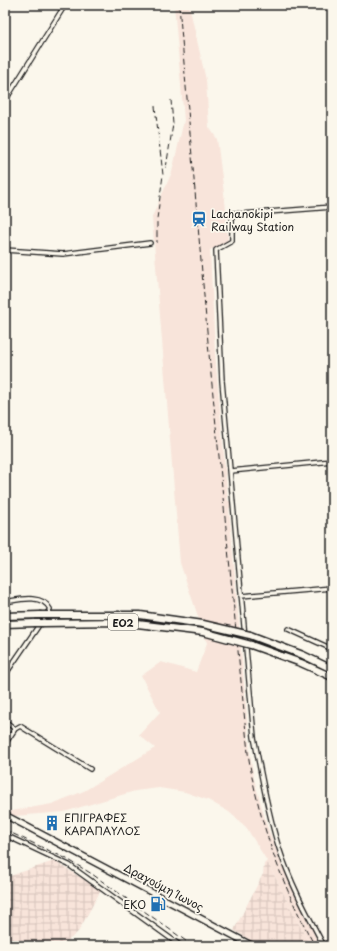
<svg xmlns="http://www.w3.org/2000/svg" width="337" height="951" viewBox="0 0 337 951" font-family="'Playpen Sans',sans-serif">
  <defs>
    <pattern id="industrial-grid" width="8" height="8" patternUnits="userSpaceOnUse"><rect width="8" height="8" fill="#f8e4da"/><path d="M0 4h8M4 0v8" fill="none" stroke="#d4c3ba"/></pattern>
  </defs>
  <rect width="100%" height="100%" fill="#fbf7ec"/>
  <filter id="ink" filterUnits="userSpaceOnUse"><feTurbulence type="fractalNoise" baseFrequency=".025" numOctaves="2"/><feDisplacementMap in="SourceGraphic" scale="8" xChannelSelector="R" yChannelSelector="G"/><feConvolveMatrix kernelMatrix="1 2 1 2 8 2 1 2 1" color-interpolation-filters="sRGB"/></filter>
  <g filter="url(#ink)">
    <path fill="#f8e4da" d="M 174,5 L 189,5 L 206,80 L 209,127 L 217,139 L 227,217 L 228,242 L 210,250 L 215,353 L 228,501 L 231,501 L 232,507 L 229,508 L 250,753 L 254,779 L 267,826 L 295,895 L 320,946 L 310,946 L 267,861 L 246,827 L 229,812 L 208,800 L 185,792 L 159,788 L 135,791 L 64,812 L 14,816 L 6,812 L 52,804 L 84,791 L 155,748 L 139,735 L 160,712 L 141,676 L 161,662 L 196,672 L 207,643 L 180,563 L 152,217 L 172,172 L 184,120 Z"/>
    <path fill="url(#industrial-grid)" d="M 54,861 L 101,890 L 78,932 L 70,939 L 58,946 L 9,946 L 5,936 L 5,880 L 10,876 Z
      M 267,861 L 310,946 L 259,946 L 234,930 L 263,874 L 264,864 Z"/>
    <g fill="none" stroke-linecap="round" stroke-linejoin="round">
      <g stroke="#1c1c1c" stroke-width="6">
        <path id="minor" d="M 5,101 L 65,5
          M 5,250 L 63,254 L 150,243
          M 231,471 L 332,461
          M 241,596 L 332,588
          M 5,602 C 18,600 42,593 50,609 L 5,675
          M 288,629 L 332,649
          M 5,721 L 15,729
          M 5,744 L 15,729 L 20,726 L 90,769
          M 5,835 L 69,865 L 181,946
          M 324,946 C 307,914 289,880 278,845 C 267,810 261,773 254,737 L 222,381 L 216,250 L 232,241 L 232,213 L 242,214 L 332,207"/>
      </g>
      <g stroke="#1c1c1c" stroke-width="8">
        <path id="secondary" d="M 5,815 L 253,946"/>
      </g>
      <g stroke="#1c1c1c" stroke-width="9">
        <path id="primary" d="M 48,615 L 140,615 L 203,624
          M 5,616 L 40,615
          M 43,623 L 121,622 L 203,632
          M 5,624 L 35,623
          M 250,635 L 303,655 L 332,669
          M 251,645 L 301,663 L 332,677"/>
      </g>
      <use href="#minor" stroke="#fbf7ec" stroke-width="3.5"/>
      <use href="#secondary" stroke="#fbf7ec" stroke-width="5"/>
      <use href="#primary" stroke="#fbf7ec" stroke-width="6"/>
      <path stroke="#1c1c1c" stroke-width="1" stroke-dasharray="6 3" stroke-linecap="butt" d="M 179,5 L 209,354 L 248,753 C 258,821 282,886 315,946
        M 155,106 L 163,175 L 157,219 L 157,243
        M 166,168 L 173,124 L 171,100
        M 5,830 L 67,859 L 92,874 L 193,946"/>
      <g stroke="#1c1c1c" stroke-width="9" stroke-linecap="butt">
        <path id="primary-bridge" d="M 40,615 L 48,615
          M 35,623 L 43,623
          M 203,624 L 250,635
          M 203,632 L 251,645"/>
      </g>
      <use href="#primary-bridge" stroke="#fbf7ec" stroke-width="6"/>
    </g>
  </g>
  <defs>
    <g id="station-bare" transform="scale(1.2)"><path d="M-3-6H3Q5-6 5-4V2Q5 4 3 4L4.5 6H3L1.5 4h-3L-3 6H-4.5L-3 4Q-5 4-5 2V-4Q-5-6-3-6ZM-3.5-4v3h7v-3ZM-3.5 1v1.5H-2V1ZM2 1v1.5H3.5V1Z" fill="#1f6fb2" stroke="#fbf7ec" stroke-width="2.5" paint-order="stroke"/></g>
    <g id="building-bare" transform="scale(1.2)"><path d="M-4-6H4V6H1V3H-1V6H-4ZM-2.5-4.3h1.7v1.8h-1.7ZM.8-4.3h1.7v1.8H.8ZM-2.5-1h1.7V.8h-1.7ZM.8-1h1.7V.8H.8Z" fill="#1f6fb2" stroke="#fbf7ec" stroke-width="2.5" paint-order="stroke"/></g>
    <g id="fuel-bare" transform="scale(1.2)"><path d="M-5.5-6h7V0h2V4h1.3V-2.5L3-4.5l.8-.8L6-3V5H2.5V1h-1V6h-7ZM-4.2-4.7v3.2H.2V-4.7Z" fill="#1f6fb2" stroke="#fbf7ec" stroke-width="2.5" paint-order="stroke"/></g>
  </defs>
  <g fill-rule="evenodd">
    <use href="#station-bare" x="199" y="219"/>
    <use href="#building-bare" x="52" y="823"/>
    <use href="#fuel-bare" x="158" y="904"/>
  </g>
  <g text-anchor="middle" dominant-baseline="central" stroke-width="3.5" stroke-linejoin="round" paint-order="stroke">
    <rect fill="#fbf7ec" stroke="#5f5e5a" stroke-width="1" x="108" y="614" width="30" height="16" rx="3"/>
    <g font-size="10" font-weight="bold" fill="#1c1c1c">
      <text x="123" y="622">ΕΟ2</text>
    </g>
    <g font-size="11" fill="#1c1c1c" stroke="#fbf7ec" text-anchor="start">
      <text x="211" y="213">Lachanokipi<tspan x="211" dy="13">Railway Station</tspan></text>
      <text x="64" y="817">ΕΠΙΓΡΑΦΕΣ<tspan x="64" dy="13">ΚΑΡΑΠΑΥΛΟΣ</tspan></text>
      <text x="146" y="904" text-anchor="end">EKO</text>
    </g>
    <g font-size="11" fill="#1c1c1c" stroke="#fbf7ec">
      <text transform="translate(164 887) rotate(28)">Δραγούμη Ίωνος</text>
    </g>
  </g>
  <rect width="337" height="951" fill="none" stroke="#fbf7ec" stroke-width="20"/>
  <rect x="10" y="10" width="317" height="931" fill="none" stroke="#1c1c1c" stroke-width="1.5" filter="url(#ink)"/>
</svg>
